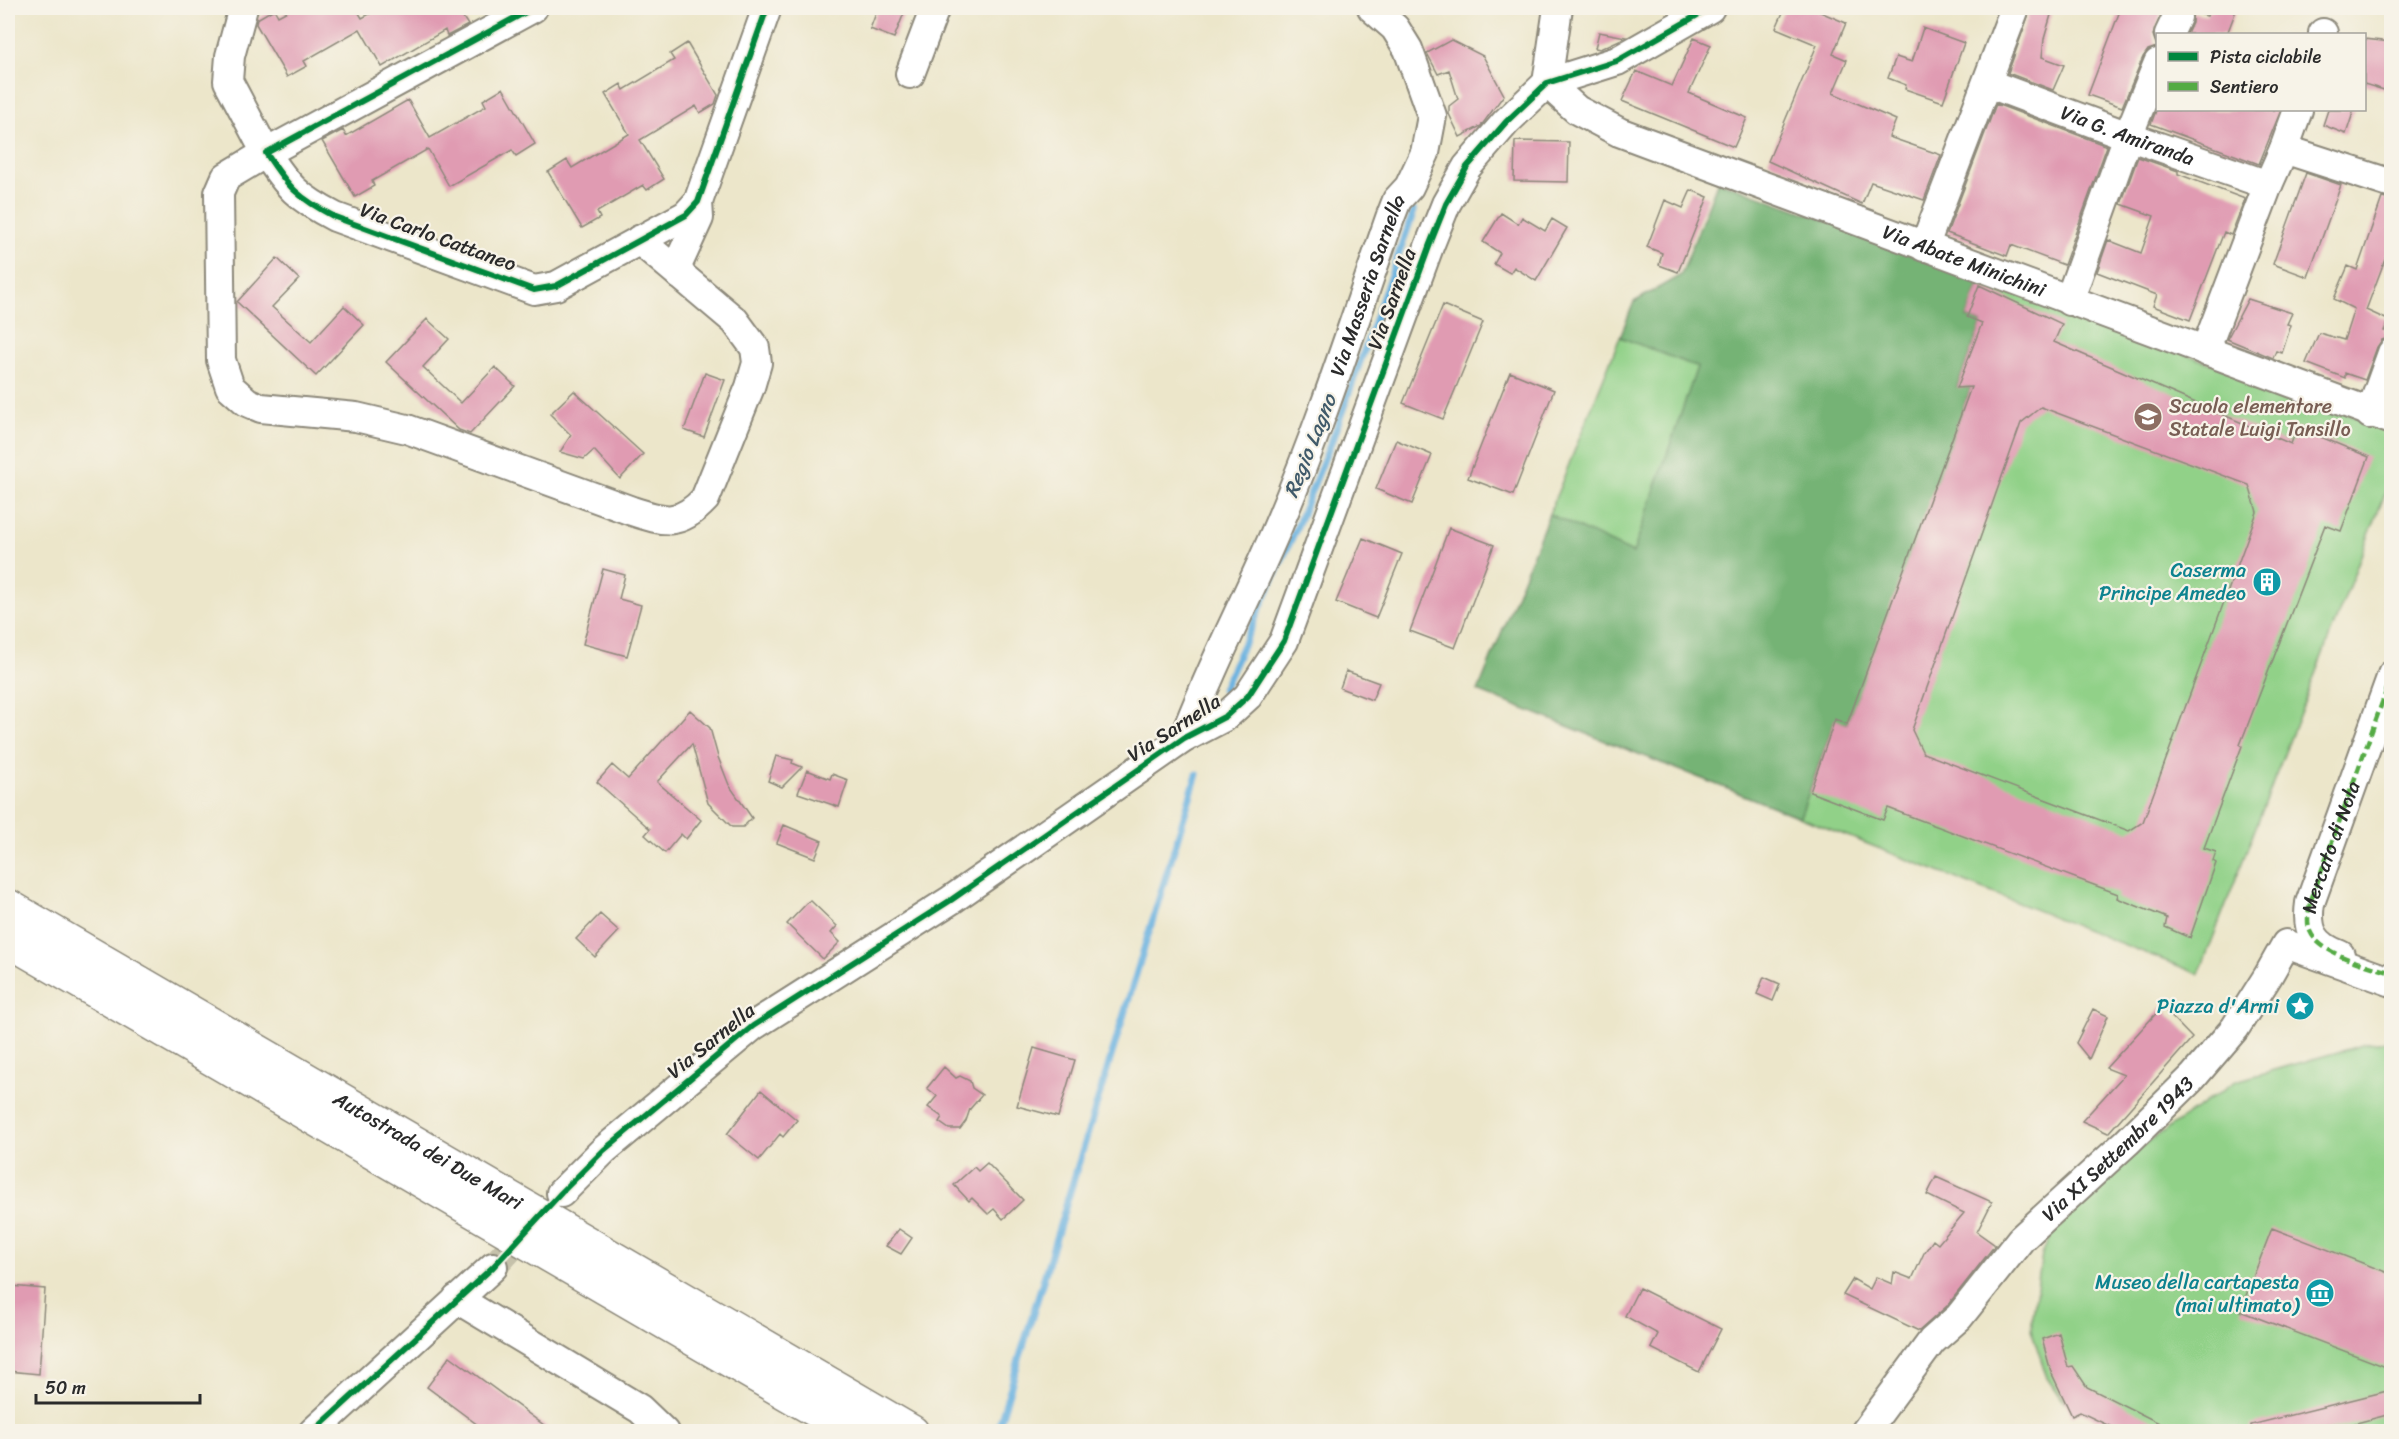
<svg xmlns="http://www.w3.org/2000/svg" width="2399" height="1439" viewBox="0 0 2399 1439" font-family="Sriracha,sans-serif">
  <rect width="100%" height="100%" fill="#f7f3e8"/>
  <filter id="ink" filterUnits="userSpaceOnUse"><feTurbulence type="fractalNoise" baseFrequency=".0167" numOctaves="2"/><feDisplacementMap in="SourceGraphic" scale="12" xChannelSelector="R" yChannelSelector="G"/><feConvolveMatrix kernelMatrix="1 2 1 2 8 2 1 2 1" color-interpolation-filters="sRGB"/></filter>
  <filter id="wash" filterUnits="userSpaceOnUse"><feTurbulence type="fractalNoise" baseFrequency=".008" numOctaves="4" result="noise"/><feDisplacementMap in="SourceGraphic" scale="24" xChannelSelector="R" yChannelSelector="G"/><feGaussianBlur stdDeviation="1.35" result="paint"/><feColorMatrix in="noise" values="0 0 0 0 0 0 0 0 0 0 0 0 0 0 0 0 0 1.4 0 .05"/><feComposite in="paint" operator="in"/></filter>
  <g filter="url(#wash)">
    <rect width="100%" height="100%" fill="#ece6ca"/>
    <path fill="#91d188" stroke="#5e7e5a" stroke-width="1.5" d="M 1718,181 L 2391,430 L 2391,478 L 2199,974 L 1478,691 L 1634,302 L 1681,275 Z
      M 2391,1040 L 2391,1423 L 2368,1432 L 2119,1431 L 2062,1400 L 2047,1378 L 2031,1329 L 2042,1254 L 2050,1237 L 2114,1166 L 2236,1081 L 2366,1044 Z"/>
    <path fill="#74b374" stroke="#506f50" stroke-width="1.5" d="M 1718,181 L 1982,277 L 1967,317 L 1982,323 L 1957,387 L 1971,387 L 1883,633 L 1847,724 L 1835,720 L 1800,817 L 1478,691 L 1549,514 L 1633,553 L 1697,367 L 1620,337 L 1634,302 L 1681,275 Z"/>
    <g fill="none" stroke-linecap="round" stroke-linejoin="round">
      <path stroke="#68b1e0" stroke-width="7" d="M 1223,689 L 1295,531 L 1332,440 L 1414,211
        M 997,1432 L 1197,774"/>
    </g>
    <g id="blocks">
      <path fill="#e09bb2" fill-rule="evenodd" d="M 293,8 L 356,8 L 362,18 L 381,8 L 457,8 L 468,25 L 447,36 L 445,30 L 382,67 L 360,29 L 304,61 L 307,66 L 287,77 L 256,24 L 257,19 L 274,9 L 278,16 Z
        M 878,8 L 906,8 L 894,38 L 870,29 Z
        M 1785,8 L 1811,8 L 1846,23 L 1833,54 L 1847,60 L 1833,93 L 1896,120 L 1889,137 L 1941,155 L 1924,200 L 1871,182 L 1862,204 L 1768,161 L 1817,45 L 1776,28 Z
        M 2031,8 L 2053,8 L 2044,39 L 2042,57 L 2064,65 L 2053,90 L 2008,73 Z
        M 2121,8 L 2164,8 L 2153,35 L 2157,47 L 2148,50 L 2143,57 L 2122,107 L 2088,95 Z
        M 2214,8 L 2237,8 L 2227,34 L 2187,34 L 2192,23 L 2192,12 L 2207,16 L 2209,10 L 2212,10 Z
        M 1923,28 L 1964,43 L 1943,102 L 1905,89 L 1906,85 L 1888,78 L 1896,57 L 1912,62 Z
        M 1599,32 L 1626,37 L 1600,49 L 1595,48 Z
        M 1694,38 L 1711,45 L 1689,93 L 1747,118 L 1734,147 L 1622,101 L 1636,71 L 1672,86 Z
        M 2364,39 L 2391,42 L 2391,66 L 2384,90 L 2364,84 Z
        M 1451,40 L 1483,56 L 1504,95 L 1481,126 L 1460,137 L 1449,114 L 1449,106 L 1458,99 L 1449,70 L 1438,74 L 1427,53 Z
        M 687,43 L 718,95 L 715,104 L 700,113 L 696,106 L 640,140 L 664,179 L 647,190 L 643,185 L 597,212 L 600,218 L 582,228 L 548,172 L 567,160 L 572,168 L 629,134 L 605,94 L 621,84 L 624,90 L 674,60 L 670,54 Z
        M 503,88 L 535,144 L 516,156 L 512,150 L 449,186 L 428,149 L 372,181 L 374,186 L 355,197 L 322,141 L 343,130 L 346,136 L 408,100 L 430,138 L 486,106 L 483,100 Z
        M 1996,104 L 2107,146 L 2064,265 L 2011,245 L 2007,256 L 1947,233 Z
        M 2157,108 L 2157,110 L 2281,110 L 2259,164 L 2151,124 Z
        M 2328,110 L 2354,110 L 2346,134 L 2323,125 Z
        M 1515,141 L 1569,142 L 1568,182 L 1514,181 Z
        M 2138,157 L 2178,171 L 2178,174 L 2245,199 L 2231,235 L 2224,232 L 2190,320 L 2153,306 L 2157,295 L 2097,272 L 2108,240 L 2141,253 L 2154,216 L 2121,204 Z
        M 2306,173 L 2341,185 L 2308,277 L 2273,264 Z
        M 1691,190 L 1708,197 L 1678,272 L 1659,265 L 1662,253 L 1647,247 L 1665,200 L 1683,208 Z
        M 2382,198 L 2391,200 L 2391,256 L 2387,254 L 2366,310 L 2388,320 L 2384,331 L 2391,332 L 2391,337 L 2382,340 L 2377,347 L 2365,380 L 2345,373 L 2345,378 L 2306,363 L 2319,333 L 2344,340 L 2354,309 L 2334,299 L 2348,266 L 2357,270 Z
        M 1501,213 L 1518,224 L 1522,217 L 1545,231 L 1552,219 L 1567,228 L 1536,281 L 1514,267 L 1510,273 L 1494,264 L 1500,253 L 1483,242 Z
        M 277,258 L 299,279 L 272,307 L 311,342 L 344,306 L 364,325 L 316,376 L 237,302 Z
        M 1979,285 L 2062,324 L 2054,342 L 2291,444 L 2297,427 L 2369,457 L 2341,531 L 2325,525 L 2240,745 L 2242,746 L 2204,848 L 2216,852 L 2213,861 L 2216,863 L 2190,938 L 2165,927 L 2167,918 L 2117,898 L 2118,894 L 1888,808 L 1883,820 L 1810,792 L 1835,719 L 1847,724 L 1971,387 L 1957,388 L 1982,323 L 1967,317 ZM 2041,407 L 2249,485 L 2257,512 L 2143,822 L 2129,831 L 1923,753 L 1912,730 L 2021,423 Z
        M 2248,299 L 2292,313 L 2287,324 L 2291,325 L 2282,353 L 2276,351 L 2273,358 L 2227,339 Z
        M 1443,305 L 1483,322 L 1443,419 L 1403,403 Z
        M 427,319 L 449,339 L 423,367 L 461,403 L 495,367 L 515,386 L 470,434 L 459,430 L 386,362 Z
        M 1510,372 L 1554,390 L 1513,495 L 1468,478 Z
        M 705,373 L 725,380 L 704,437 L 684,430 Z
        M 574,391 L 643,454 L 620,479 L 594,450 L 584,459 L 560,452 L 571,435 L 550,414 Z
        M 1396,440 L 1432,455 L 1412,504 L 1376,489 Z
        M 1449,528 L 1494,545 L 1455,648 L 1410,631 Z
        M 1363,538 L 1402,554 L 1376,618 L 1336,602 Z
        M 603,569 L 625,575 L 619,599 L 641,605 L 627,656 L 583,644 Z
        M 1346,671 L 1379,683 L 1372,700 L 1340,688 Z
        M 690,710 L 710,728 L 718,757 L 729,785 L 752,818 L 743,827 L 732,827 L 708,803 L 692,744 L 657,782 L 701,820 L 686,839 L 681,834 L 665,853 L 645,835 L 650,829 L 597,782 L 612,765 L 628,779 Z
        M 776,756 L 793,760 L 792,763 L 802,767 L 782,787 L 768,781 Z
        M 807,770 L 830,779 L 832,774 L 848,780 L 839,807 L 798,793 Z
        M 784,825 L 822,841 L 815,858 L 777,843 Z
        M 810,900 L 837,926 L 831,933 L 840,942 L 823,959 L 787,924 Z
        M 600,914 L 619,931 L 595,957 L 576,939 Z
        M 1764,977 L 1780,984 L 1773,1001 L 1757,994 Z
        M 2162,1007 L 2192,1038 L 2108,1133 L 2082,1121 L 2124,1075 L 2106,1068 Z
        M 2093,1009 L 2108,1016 L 2089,1059 L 2076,1043 Z
        M 1034,1048 L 1075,1060 L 1058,1117 L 1017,1106 Z
        M 944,1067 L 956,1078 L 960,1076 L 970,1081 L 972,1088 L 982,1095 L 970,1109 L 966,1121 L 960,1129 L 949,1129 L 939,1122 L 942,1117 L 928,1107 L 937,1096 L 927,1088 Z
        M 761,1090 L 797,1120 L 783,1137 L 780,1134 L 759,1160 L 727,1134 Z
        M 987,1163 L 1023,1200 L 1003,1219 L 994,1209 L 988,1214 L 972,1198 L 969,1201 L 954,1185 L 974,1167 L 978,1171 Z
        M 1936,1177 L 1992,1202 L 1977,1232 L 1995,1245 L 1947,1306 L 1919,1331 L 1843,1295 L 1853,1279 L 1870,1289 L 1876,1277 L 1892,1284 L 1894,1272 L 1912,1279 L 1924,1253 L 1933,1240 L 1938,1244 L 1964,1213 L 1927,1195 Z
        M 2272,1228 L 2391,1274 L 2391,1369 L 2240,1311 Z
        M 899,1229 L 912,1238 L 901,1254 L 886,1246 Z
        M 11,1286 L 45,1289 L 39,1374 L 8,1371 L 8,1323 Z
        M 1639,1288 L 1721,1329 L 1699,1372 L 1651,1348 L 1658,1334 L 1625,1316 Z
        M 2059,1333 L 2068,1367 L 2073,1366 L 2087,1387 L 2175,1431 L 2120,1431 L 2080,1412 L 2072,1416 L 2051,1372 L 2042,1339 Z
        M 450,1356 L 552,1431 L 486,1431 L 427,1387 Z
        M 2391,1390 L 2391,1414 L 2326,1431 L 2251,1431 L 2251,1425 Z"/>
    </g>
  </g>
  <g filter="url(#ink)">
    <use href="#blocks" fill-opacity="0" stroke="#8c887a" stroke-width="1.5"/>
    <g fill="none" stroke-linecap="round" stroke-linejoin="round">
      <path stroke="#c5c1aa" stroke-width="28" stroke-dasharray="28 14" stroke-linecap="butt" d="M 493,1267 L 534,1223"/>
      <g stroke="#8c887a" stroke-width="32">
        <g id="minor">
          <path d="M 243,8 L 230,56 L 228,81 L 266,153 L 226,177 L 219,193 L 221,360 L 230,387 L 247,402 L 261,408 L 356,417 L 407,429 L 632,511 C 665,522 680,526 705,499 L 750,387 L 757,363 L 755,348 L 735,321 L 639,240"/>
          <path d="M 533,8 L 266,153 C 288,187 298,198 335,217 L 534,290 L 556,286 L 686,215 L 698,202 L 767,8"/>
          <path d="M 2169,34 L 2177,17"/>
          <path d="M 2323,34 L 2323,33"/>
          <path d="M 910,74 L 935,8"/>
          <path id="s1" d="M 1547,83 L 1577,110 L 1619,132 L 2392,420"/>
          <path d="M 1547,83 L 1558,8"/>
          <path id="s2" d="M 1987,83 L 2128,136 L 2268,185"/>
          <path d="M 2284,149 L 2392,184"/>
          <path d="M 1924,247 L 2015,8"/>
          <path d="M 680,275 L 678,264 L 699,218 L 698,202"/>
          <path d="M 2069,301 L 2128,136 L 2158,63"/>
          <path d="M 2205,351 L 2268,185 L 2284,149 L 2298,110"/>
          <path d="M 2370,414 L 2392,353"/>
          <path id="s3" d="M 1184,738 C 1211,666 1248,597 1278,526 C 1321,425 1354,321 1390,218 L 1397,200 L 1409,187 L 1425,153 L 1432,116 L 1408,49 L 1395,28 L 1372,8"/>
          <path id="s4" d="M 2340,955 C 2313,945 2306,930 2310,903 L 2392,675"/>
          <path d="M 561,1193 L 604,1150 L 753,1026 L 951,900 L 1184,738 L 1226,716 L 1248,696 L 1284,641 L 1430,244 L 1446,204 L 1467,167 L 1506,122 L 1547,83 L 1617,61 L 1710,8"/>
          <path d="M 457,1299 L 640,1409 L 664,1432"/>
          <path d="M 313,1432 L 493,1267"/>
          <path id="s5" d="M 1865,1432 L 1932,1341 L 1959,1317 L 2021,1239 L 2127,1142 L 2193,1077 L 2235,1028 L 2268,976 L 2286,944 L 2392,982"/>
        </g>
      </g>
      <g stroke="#8c887a" stroke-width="36">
        <g id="highway">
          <path id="s6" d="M 8,906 L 912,1432"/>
          <path d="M 8,940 L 853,1432"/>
        </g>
      </g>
      <use href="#minor" stroke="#fff" stroke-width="28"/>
      <use href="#highway" stroke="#fff" stroke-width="33"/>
      <path stroke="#54ab44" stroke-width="4.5" stroke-dasharray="9 4.5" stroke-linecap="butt" d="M 2392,675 L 2310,903 C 2309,911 2306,922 2310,931 C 2320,955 2368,965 2392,973"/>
      <g stroke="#f7f3e8" stroke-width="10">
        <path id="cycleway" d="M 533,8 L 266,153 C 288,187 298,198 335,217 L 534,290 L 556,286 L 686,215 L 698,202 L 767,8
          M 313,1432 L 493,1267 L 561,1193 L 604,1150 L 753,1026 L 951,900 L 1184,738 L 1226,716 L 1248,696 L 1284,641 L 1430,244 L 1446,204 L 1467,167 L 1506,122 L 1547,83 L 1617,61 L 1710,8"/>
      </g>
      <use href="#cycleway" stroke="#00873e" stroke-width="6"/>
    </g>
  </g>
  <defs>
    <g id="school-disc" transform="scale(1.5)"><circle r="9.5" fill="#8d6e63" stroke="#f7f3e8"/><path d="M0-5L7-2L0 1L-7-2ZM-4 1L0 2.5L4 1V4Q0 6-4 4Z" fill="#fff"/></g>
    <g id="building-disc" transform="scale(1.5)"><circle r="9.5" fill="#0f9aa8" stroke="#f7f3e8"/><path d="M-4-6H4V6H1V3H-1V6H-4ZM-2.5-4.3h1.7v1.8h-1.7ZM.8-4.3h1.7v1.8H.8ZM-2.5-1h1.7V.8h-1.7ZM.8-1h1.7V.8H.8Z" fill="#fff"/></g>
    <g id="sight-disc" transform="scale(1.5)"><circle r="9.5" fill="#0f9aa8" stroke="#f7f3e8"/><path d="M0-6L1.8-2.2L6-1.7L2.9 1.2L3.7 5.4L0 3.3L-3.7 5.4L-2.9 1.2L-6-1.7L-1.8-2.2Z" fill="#fff"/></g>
    <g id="museum-disc" transform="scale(1.5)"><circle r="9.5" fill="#0f9aa8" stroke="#f7f3e8"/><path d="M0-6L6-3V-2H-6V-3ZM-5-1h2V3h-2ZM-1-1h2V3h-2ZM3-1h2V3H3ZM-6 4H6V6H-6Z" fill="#fff"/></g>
  </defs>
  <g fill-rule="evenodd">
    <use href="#school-disc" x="2148" y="417"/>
    <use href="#building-disc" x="2267" y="582"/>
    <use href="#sight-disc" x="2300" y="1006"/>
    <use href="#museum-disc" x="2320" y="1293"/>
  </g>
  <g text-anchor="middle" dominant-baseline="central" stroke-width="4.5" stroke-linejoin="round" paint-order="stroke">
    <g font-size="20" fill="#2b2b2b" stroke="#f7f3e8">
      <text stroke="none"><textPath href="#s2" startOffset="150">Via G. Amiranda</textPath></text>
      <text transform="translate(438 237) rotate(20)">Via Carlo Cattaneo</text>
      <text stroke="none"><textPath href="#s1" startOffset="456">Via Abate Minichini</textPath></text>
      <text stroke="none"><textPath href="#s3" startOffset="489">Via Masseria Sarnella</textPath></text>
      <text transform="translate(1392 299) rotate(-70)">Via Sarnella</text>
      <text transform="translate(1174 728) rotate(-33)">Via Sarnella</text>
      <text stroke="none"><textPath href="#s4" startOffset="126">Mercato di Nola</textPath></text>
      <text transform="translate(711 1041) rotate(-39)">Via Sarnella</text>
      <text stroke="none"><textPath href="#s5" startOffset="381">Via XI Settembre 1943</textPath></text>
      <text stroke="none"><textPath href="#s6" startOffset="486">Autostrada dei Due Mari</textPath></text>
    </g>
    <g font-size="20" fill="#785e54" stroke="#f7f3e8" text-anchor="start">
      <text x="2169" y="406">Scuola elementare<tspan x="2169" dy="23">Statale Luigi Tansillo</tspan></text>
    </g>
    <g font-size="20" fill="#0d838f" stroke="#f7f3e8" text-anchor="end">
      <text x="2246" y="570">Caserma<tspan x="2246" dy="23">Principe Amedeo</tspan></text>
      <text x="2279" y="1006">Piazza d'Armi</text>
      <text x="2299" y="1282">Museo della cartapesta<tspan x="2299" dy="23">(mai ultimato)</tspan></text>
    </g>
    <g font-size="21" font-style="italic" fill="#405a6a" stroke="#f7f3e8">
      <text transform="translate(1310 446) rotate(-68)">Regio Lagno</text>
    </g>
  </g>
  <rect width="2399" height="1439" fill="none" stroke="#f7f3e8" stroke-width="30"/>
  <rect x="2156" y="33" width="210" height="78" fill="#f7f3e8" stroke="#a5a39c" stroke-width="1.5"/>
  <rect x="2168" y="52" width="30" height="9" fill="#00873e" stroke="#a5a39c" stroke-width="1.5"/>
  <text x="2210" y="63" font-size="18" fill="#2b2b2b">Pista ciclabile</text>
  <rect x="2168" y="82" width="30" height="9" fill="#54ab44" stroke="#a5a39c" stroke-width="1.5"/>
  <text x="2210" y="93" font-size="18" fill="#2b2b2b">Sentiero</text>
  <path d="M36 1394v9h164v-9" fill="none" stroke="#2b2b2b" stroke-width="3"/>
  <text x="45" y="1394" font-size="18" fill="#2b2b2b" stroke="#f7f3e8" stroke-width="4.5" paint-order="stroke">50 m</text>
</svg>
